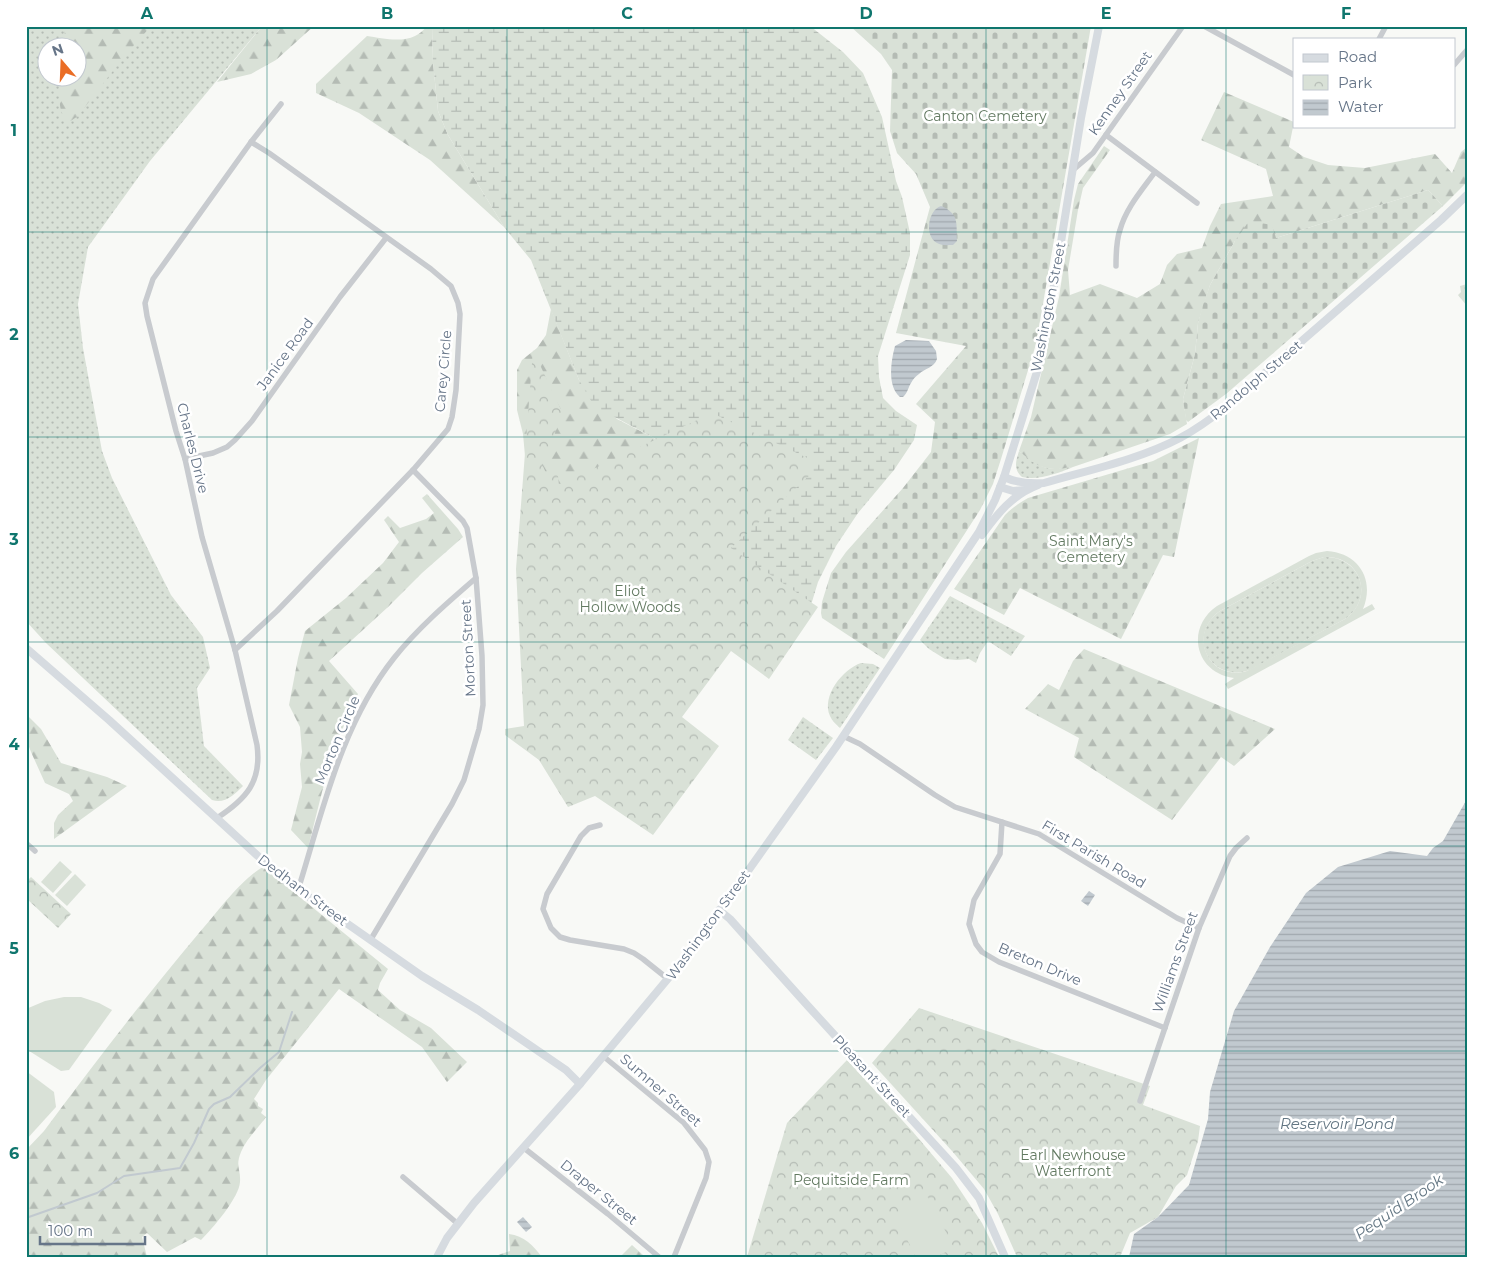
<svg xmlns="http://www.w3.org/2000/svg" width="1493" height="1283" font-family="Montserrat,sans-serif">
	<defs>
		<pattern id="grass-dots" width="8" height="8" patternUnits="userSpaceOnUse" patternTransform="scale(1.25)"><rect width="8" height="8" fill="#d9e1d7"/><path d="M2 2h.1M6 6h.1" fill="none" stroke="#b4bbb4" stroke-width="1.8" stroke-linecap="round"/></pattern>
		<pattern id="forest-firs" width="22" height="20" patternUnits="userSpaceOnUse" patternTransform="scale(1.25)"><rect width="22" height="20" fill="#d9e1d7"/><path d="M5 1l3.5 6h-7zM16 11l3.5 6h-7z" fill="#b4bbb4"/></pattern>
		<pattern id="wetland-marsh" width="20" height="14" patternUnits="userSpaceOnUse" patternTransform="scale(1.25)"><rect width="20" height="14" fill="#d9e1d7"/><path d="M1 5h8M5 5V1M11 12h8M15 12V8" fill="none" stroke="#b4bbb4"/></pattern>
		<pattern id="cemetery-stones" width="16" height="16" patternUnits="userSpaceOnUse" patternTransform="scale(1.25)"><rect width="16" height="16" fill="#d9e1d7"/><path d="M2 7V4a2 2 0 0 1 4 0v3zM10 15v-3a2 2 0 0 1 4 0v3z" fill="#b4bbb4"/></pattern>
		<pattern id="park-crowns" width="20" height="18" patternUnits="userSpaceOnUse" patternTransform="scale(1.25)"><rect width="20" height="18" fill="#d9e1d7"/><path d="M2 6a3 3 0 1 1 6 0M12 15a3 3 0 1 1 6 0" fill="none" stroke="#b4bbb4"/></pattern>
		<pattern id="water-rules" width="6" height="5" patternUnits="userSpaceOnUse" patternTransform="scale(1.25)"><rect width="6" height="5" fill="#c1c9cf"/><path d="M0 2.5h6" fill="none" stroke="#a1a8ae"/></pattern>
	</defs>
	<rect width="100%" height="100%" fill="#f8f9f6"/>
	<!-- grass -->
	<g fill="url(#grass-dots)" fill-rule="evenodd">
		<path d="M26 26H262L150 161 88 247 78 304 83 348 102 451 112 478 171 595 203 637 210 668 197 688 204 746 243 786C234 795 225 804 212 800L46 643 26 621ZM48 48H78V78H48Z"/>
		<path d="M1019 451C1030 460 1042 470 1058 469 1063 468 1067 467 1073 467 1059 473 1038 481 1022 477 1013 469 1016 461 1019 451Z"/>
		<path d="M1324 557C1361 556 1375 598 1345 619L1250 670C1210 684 1185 635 1220 611L1312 561Z"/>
		<polygon points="950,596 1025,636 1011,656 988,641 980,653 976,663 969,659 957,660 945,659 929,649 920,640"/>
		<path d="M861 663 873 664 880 668 840 728C836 724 832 721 830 716 821 696 843 669 861 663Z"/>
		<polygon points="803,717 833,738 816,760 788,740"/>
	</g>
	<!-- forest -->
	<g fill="url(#forest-firs)">
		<path d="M65 26H151L122 59 78 116 69 122C56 113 60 92 61 78H78V48L64 47Z"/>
		<polygon points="262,26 314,26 276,60 251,74 217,82"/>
		<path d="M428 26H432L433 63 438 111 448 135 504 227 430 160 359 113 316 93V84L367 36C381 38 401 43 415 36 420 34 424 29 428 26Z"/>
		<path d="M1224 92 1294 122 1289 147 1304 157 1328 165 1365 168 1435 154 1452 173 1461 152 1467 147V182L1443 206 1428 190 1276 238 1235 241 1210 285 1198 323 1195 354 1183 399 1187 424 1170 434 1073 467C1067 467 1063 469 1058 469 1040 470 1031 461 1019 451L1031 417 1059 297 1074 200 1078 184 1104 146 1110 150 1083 188 1078 210 1068 270 1070 295 1100 284 1137 298 1160 284 1167 265 1177 254 1202 248 1210 226 1221 204 1273 196 1266 169 1201 140Z"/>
		<polygon points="551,309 579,380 617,419 654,438 681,468 666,574 526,467 523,434 517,410 517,370 522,360 537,348 546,335"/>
		<polygon points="427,494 458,529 463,537 422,573 388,607 329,661 358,694 337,741 322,792 308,848 291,830 302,787 300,764 302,752 300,727 289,705 298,658 305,631 346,598 383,563 399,542 384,520 388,516 400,528 426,519 434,513 422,498"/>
		<polygon points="1084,649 1275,729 1234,766 1221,757 1172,820 1074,757 1079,738 1025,709 1048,684 1059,690 1073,661"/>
		<polygon points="26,714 41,729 61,763 107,777 127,786 54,839 54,823 58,815 73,801 69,794 45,783 31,752 26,739"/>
		<path d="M263 867 388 969 380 983 378 990 400 1010 431 1028 467 1062 447 1082 422 1047 339 989 266 1080 254 1099 258 1103V1106L263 1109 261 1113 266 1117C258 1128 246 1140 241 1152 235 1166 241 1170 240 1182 239 1198 212 1229 201 1240L195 1237 167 1252 147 1233 142 1237 147 1257H26V1150L44 1131C94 1064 145 997 199 933 217 913 240 880 263 867Z"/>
		<path d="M509 1234C524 1236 533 1245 542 1257H498V1255L510 1251Z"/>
		<polygon points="632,1245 643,1255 642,1257 620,1257"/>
	</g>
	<!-- wetland -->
	<path fill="url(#wetland-marsh)" d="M432 26H468C476 31 485 28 494 26H810L843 52 863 73 882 117 896 181 902 197 910 233V255L878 356 879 377 883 398 896 411 917 425 914 440 894 470 858 513 836 546 818 582 808 615 768 639 681 468 654 438 594 406 579 380 531 260 504 227 448 135 438 111 433 63Z"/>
	<!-- cemetery -->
	<g fill="url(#cemetery-stones)">
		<polygon points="850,26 1091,26 1036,344 1001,459 993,484 980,510 884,659 822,618 821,613 822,602 831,573 846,552 903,488 931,452 935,422 916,404 966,346 896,333 930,207 916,174 897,153 890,131 892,70 881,54"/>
		<polygon points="1428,190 1443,206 1226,394 1188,422 1186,420 1183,399 1195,354 1198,323 1202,308 1210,285 1235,241 1249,221 1272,225 1276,238"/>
		<path d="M1199 438 1174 557 1163 555 1121 639 1020 588 1004 615 954 589 1005 515C1012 508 1019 503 1028 498L1153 461Z"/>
	</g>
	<!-- park -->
	<g fill="url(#park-crowns)">
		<polygon points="1467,284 1467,306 1458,295 1461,292 1460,286"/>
		<polygon points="533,350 563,414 542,464 546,473 551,472 558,476 559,485 712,413 816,462 811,474 731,548 818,607 769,679 731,651 682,717 719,746 653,835 595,796 568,807 539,760 505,735 505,729 524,726 516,569"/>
		<polygon points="31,877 71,914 58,928 26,898 26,882"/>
		<polygon points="919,1008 1150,1086 1143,1105 1200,1126 1198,1141 1187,1175 1176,1186 1158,1217 1130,1233 1120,1257 1017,1257 998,1214 984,1189 952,1151 872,1063"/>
		<polygon points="847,1060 913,1132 952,1178 982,1223 999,1257 747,1257 787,1123"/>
	</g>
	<!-- pitch -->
	<g fill="#d9e1d7" fill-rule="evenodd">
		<path d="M1327 551C1359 553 1375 580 1363 609L1372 604 1375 609 1228 689 1225 684 1234 678C1195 673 1185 628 1217 606L1309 556 1316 553ZM1324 557C1361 555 1375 598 1345 619L1247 671C1208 682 1187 634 1220 611L1312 561Z"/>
		<polygon points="60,861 72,872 53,893 41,882"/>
		<polygon points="75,874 86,885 67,906 55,895"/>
		<polygon points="64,997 81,997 99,1003 112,1010 69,1070 61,1071 26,1049 26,1009 45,1001"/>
		<polygon points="26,1071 54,1092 56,1107 26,1140"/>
		<polygon points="928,1197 954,1248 936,1257 916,1257 894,1214"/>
	</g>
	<!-- water -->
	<g fill="url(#water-rules)">
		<path d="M941 206C960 214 956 224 957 241L953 245C948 245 942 246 937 243 924 236 928 210 941 206Z"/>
		<path d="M906 340 929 341 936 351 937 359C934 368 925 368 919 374 916 376 913 379 911 383 908 388 908 392 903 397H900C887 386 891 361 895 346Z"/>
		<polygon points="1467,799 1467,1257 1129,1257 1134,1234 1158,1217 1189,1185 1208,1119 1210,1092 1234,1011 1270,947 1306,893 1338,867 1390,851 1427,856 1433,848 1443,841"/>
		<polygon points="1089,891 1095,895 1088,906 1081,901"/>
		<polygon points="523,1217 532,1227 526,1232 517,1222"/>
	</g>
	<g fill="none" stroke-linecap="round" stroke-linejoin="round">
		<!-- stream -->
		<polyline stroke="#c1c9cf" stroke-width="2" points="26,1218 97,1193 124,1176 180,1168 194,1143 209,1109 214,1104 230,1097 260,1068 279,1052 292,1012"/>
		<!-- street -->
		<g stroke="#c8cbcf" stroke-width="5.5">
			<polyline points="1204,26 1294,75"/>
			<polyline points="1379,39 1386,26"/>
			<polyline points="1454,65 1467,50"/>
			<polyline points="1106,135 1197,203"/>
			<polyline points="1073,170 1093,153 1183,26"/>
			<path d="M1116 266C1116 254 1116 241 1120 230 1126 208 1142 190 1155 172"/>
			<polyline points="185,459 213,453 227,447 235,440 252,421 340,297 386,238"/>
			<polyline points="235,650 277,611 413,470 448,429 452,417 456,390 460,314 458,303 451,286 431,269 269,153 251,142"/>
			<polyline points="843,736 860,744 935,795 955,807 1039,834 1177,918 1199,928"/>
			<path d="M217 818C246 799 262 782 257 745L235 650 202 537 185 459 176 431 147 316 145 303 153 279 251 142 281 104"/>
			<polyline points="1002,822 1000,854 974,900 969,924 976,944 982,952 999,962 1165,1028"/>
			<polyline points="600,825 589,828 581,836 547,894 543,909 551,928 560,937 570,940 624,949 634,953 643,959 668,979"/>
			<polyline points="26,843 35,851"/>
			<path d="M298 890C323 810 341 725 394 658 418 628 447 603 476 578"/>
			<polyline points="371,939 452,804 464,780 479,729 483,705 482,656 476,578 467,528 463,521 413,470"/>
			<polyline points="603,1056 684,1123 705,1150 709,1162 706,1178 674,1257"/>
			<polyline points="1140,1101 1199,928 1230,856 1236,848 1247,838"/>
			<polyline points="524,1148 608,1214 659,1257"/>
			<polyline points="403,1177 458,1224"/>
		</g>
		<!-- secondary -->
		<g stroke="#d6dbe0" stroke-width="8">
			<path d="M1004 477C1017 483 1029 484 1044 483 1089 470 1138 460 1180 438 1197 429 1212 418 1227 406L1441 220 1467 195"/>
			<polyline points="1000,487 1013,491 1025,490"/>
			<path d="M982 535C998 513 1012 495 1038 485"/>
			<polyline points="26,648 109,720 282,878 422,976 478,1010 566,1070 580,1084"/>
			<polyline points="719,910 730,919 808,1006 956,1168 979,1198 1005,1257"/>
			<polyline points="437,1257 447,1238 474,1203 580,1084 691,951 836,747 979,532 995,500 1004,477 1041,359 1050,310 1081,118 1099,26"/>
		</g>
	</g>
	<!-- grid -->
	<path fill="none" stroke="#0f766e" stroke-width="1" stroke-opacity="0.55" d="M267 26V1257M507 26V1257M746 26V1257M986 26V1257M1226 26V1257M26 232H1467M26 437H1467M26 642H1467M26 846H1467M26 1051H1467"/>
	<g text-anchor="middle" stroke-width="5" stroke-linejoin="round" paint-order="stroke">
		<!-- street labels -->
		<g font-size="14" fill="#667588" stroke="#fff">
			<text transform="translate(1120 93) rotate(-55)" y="5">Kenney Street</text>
			<text transform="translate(1048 307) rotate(-79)" y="5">Washington Street</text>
			<text transform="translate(285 354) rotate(-54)" y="5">Janice Road</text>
			<text transform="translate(443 371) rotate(-85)" y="5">Carey Circle</text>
			<text transform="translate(1256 380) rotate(-40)" y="5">Randolph Street</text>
			<text transform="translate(193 448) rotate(76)" y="5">Charles Drive</text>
			<text transform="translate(468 648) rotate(-93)" y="5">Morton Street</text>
			<text transform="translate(337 740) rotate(-67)" y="5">Morton Circle</text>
			<text transform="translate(1094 854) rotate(31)" y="5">First Parish Road</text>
			<text transform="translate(303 890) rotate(37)" y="5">Dedham Street</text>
			<text transform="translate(708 925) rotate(-54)" y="5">Washington Street</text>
			<text transform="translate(1175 962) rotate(-70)" y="5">Williams Street</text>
			<text transform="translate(1040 964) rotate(23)" y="5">Breton Drive</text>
			<text transform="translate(872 1076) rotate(47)" y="5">Pleasant Street</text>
			<text transform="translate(661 1090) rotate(41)" y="5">Sumner Street</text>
			<text transform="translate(599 1192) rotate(39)" y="5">Draper Street</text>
		</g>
		<!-- park labels -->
		<g font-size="14" fill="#637a62" stroke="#fff">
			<text x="985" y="121">Canton Cemetery</text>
			<text x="1091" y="546">Saint Mary's<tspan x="1091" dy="16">Cemetery</tspan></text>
			<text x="630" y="596">Eliot<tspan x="630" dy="16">Hollow Woods</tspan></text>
			<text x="1073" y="1160">Earl Newhouse<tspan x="1073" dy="16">Waterfront</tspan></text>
			<text x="851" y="1185">Pequitside Farm</text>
		</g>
		<!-- water labels -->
		<g font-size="15" font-style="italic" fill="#637683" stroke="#fff">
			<text x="1337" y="1129">Reservoir Pond</text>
			<text transform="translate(1399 1207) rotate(-34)" y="5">Pequid Brook</text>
		</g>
	</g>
	<!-- border -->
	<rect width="1493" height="1283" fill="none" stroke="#ffffff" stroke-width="55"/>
	<!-- legend -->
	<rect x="1293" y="38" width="162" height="90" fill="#ffffff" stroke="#c2c8cf"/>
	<rect x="1303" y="54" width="25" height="8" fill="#d6dbe0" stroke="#c2c8cf"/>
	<text x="1338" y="62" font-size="15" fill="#667588">Road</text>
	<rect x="1303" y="75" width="25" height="15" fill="url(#park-crowns)" stroke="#c2c8cf"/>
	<text x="1338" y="88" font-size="15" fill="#667588">Park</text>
	<rect x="1303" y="100" width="25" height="15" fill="url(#water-rules)" stroke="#c2c8cf"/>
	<text x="1338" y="112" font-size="15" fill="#667588">Water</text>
	<!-- north arrow -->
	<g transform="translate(62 62) rotate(341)"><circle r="24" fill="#ffffff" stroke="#c2c8cf"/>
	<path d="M0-4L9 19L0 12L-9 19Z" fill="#ea6d25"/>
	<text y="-8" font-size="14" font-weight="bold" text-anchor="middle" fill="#667588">N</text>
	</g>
	<!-- scale -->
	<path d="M40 1236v8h105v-8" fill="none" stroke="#667588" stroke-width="2.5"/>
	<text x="48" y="1236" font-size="15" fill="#667588" stroke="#ffffff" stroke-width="4" paint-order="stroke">100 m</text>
	<rect x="28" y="28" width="1438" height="1228" fill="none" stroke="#0f766e" stroke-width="2"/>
	<g font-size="16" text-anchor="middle" font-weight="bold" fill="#0f766e">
		<text x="147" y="19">A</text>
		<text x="387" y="19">B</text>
		<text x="627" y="19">C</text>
		<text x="866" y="19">D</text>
		<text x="1106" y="19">E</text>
		<text x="1346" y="19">F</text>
		<text x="14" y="136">1</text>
		<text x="14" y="340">2</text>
		<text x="14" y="545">3</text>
		<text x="14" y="750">4</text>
		<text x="14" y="954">5</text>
		<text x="14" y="1159">6</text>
	</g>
</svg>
